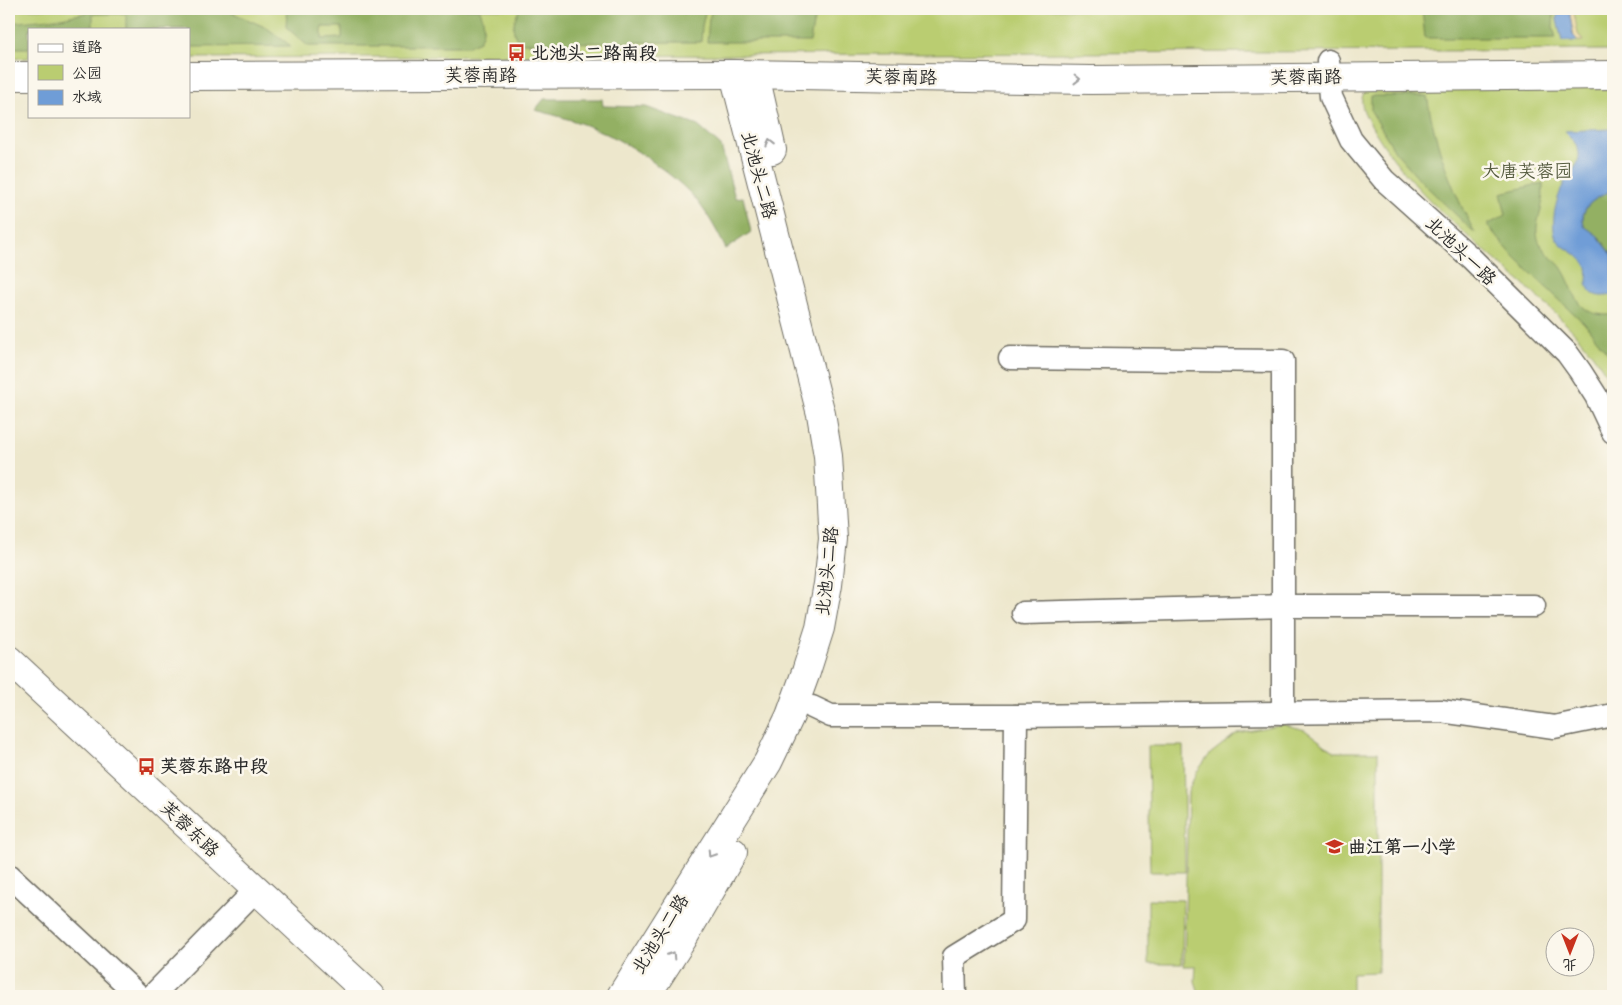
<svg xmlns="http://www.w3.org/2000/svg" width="1622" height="1005" font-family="Mali,'LXGW WenKai TC',sans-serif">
	<rect width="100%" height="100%" fill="#fbf7ec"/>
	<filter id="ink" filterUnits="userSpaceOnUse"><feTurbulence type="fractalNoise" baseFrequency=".02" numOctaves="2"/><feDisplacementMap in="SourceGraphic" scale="10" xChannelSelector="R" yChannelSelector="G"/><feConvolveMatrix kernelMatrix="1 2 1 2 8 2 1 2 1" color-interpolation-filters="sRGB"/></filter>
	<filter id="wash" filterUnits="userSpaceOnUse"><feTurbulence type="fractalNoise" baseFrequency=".0096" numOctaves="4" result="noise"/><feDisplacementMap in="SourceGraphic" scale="20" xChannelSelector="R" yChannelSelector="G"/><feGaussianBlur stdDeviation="1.12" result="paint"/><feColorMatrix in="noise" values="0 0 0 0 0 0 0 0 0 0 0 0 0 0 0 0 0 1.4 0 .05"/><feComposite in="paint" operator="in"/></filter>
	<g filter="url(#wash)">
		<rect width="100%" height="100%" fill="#ede7cc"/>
		<!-- green -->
		<g fill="#bacd71" stroke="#727c4e">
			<polygon points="9,9 1613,9 1613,50 189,58 189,29 29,29 29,58 9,59"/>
			<path d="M1613 84V385C1600 363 1585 343 1567 325 1503 260 1421 209 1374 130 1370 122 1362 112 1362 103 1361 97 1364 93 1367 89Z"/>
			<polygon points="1283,724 1305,730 1334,752 1378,752 1378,972 1352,973 1352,996 1200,996 1195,981 1196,966 1184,966 1188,792 1196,773 1210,754 1237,733"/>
			<polygon points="1148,746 1183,746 1185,872 1150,872"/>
			<polygon points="1148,899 1183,900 1182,964 1148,964"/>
		</g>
		<!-- forest -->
		<g fill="#93b063" stroke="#5f6e47" fill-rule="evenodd">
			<polygon points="105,9 224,9 267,28 291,46 189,47 189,29 126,29 126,14 93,14 93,29 29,29 29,48 9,48 9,23 61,18"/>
			<path d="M287 9H479C485 19 485 31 479 41L469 46H308L286 27ZM322 27H342V38L322 39Z"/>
			<path d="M520 9H706L702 26 701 42 520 43C510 33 513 20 520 9Z"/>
			<polygon points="712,9 821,9 813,24 810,42 707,42 709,19"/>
			<polygon points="1422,9 1554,9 1553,27 1556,38 1425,38"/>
			<path d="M1371 96H1427C1435 145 1452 190 1475 233L1424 184 1395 151 1371 111Z"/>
			<path d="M544 99H602L603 106 646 107 698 126 721 146 735 198 743 197 751 232 726 249C716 229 706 210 691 194 680 182 666 172 653 162 613 133 583 122 535 110Z"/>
			<path d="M1543 183C1543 192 1543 201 1541 210 1539 218 1536 225 1537 233 1538 249 1552 256 1561 267 1577 291 1573 317 1613 315V360L1584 323 1515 258 1487 225 1506 215 1501 193Z"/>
			<path d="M1613 189V256L1601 239 1584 226C1578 204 1599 198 1613 189Z"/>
		</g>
		<!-- sand -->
		<polygon fill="#eeda9e" stroke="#8c8264" points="1569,9 1573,9 1578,34 1583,41 1578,41 1574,37"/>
		<!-- water -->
		<g fill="#6f9dd7" stroke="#4d6481">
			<polygon points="1558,9 1569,9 1573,35 1578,41 1562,41 1557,20"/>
			<path d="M1613 129V189C1599 198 1578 204 1584 226L1598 236 1613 256V295C1601 297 1589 298 1587 282 1587 277 1588 272 1587 267 1580 251 1557 250 1554 231 1552 215 1557 198 1564 183 1570 172 1583 163 1578 149 1576 142 1569 137 1565 131Z"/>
		</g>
	</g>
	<g filter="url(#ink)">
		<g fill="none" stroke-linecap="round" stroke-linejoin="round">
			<defs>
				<g id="minor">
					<polyline points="1328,61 1331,97 1351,140 1384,180 1471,258 1567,353 1580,371 1596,396 1613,432"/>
					<polyline points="1010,358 1283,361 1283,713"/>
					<polyline points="1023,613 1283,606 1534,606"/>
					<polyline points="812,707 831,716 1016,716 1441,711 1554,727 1613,715"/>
					<polyline points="9,875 139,996"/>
					<polyline points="152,996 246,900"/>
					<polyline points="955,996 954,957 1014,920 1016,716"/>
				</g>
				<g id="major">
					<polyline points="755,75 772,150"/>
					<polyline points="9,76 29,76"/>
					<polyline points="189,76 734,74 1091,80 1613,75"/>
					<polyline points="9,660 371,996"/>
					<polyline points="621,996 768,762 790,716 806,672 820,628 828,584 833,539 828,456 821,414 734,74"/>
					<polyline points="646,996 682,940 733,852"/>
				</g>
			</defs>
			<!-- minor casing -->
			<use href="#minor" stroke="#6f6d63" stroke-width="25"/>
			<!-- major casing -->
			<use href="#major" stroke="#6f6d63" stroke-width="30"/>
			<!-- minor -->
			<use href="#minor" stroke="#fff" stroke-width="22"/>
			<!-- major -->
			<use href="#major" stroke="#fff" stroke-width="28"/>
		</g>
		<!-- one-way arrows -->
		<defs><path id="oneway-chevron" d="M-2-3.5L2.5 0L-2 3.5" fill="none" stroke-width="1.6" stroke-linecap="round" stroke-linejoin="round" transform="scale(1.25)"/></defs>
		<g stroke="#a0a0a0">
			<use href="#oneway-chevron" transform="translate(1077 79) rotate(1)"/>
			<use href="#oneway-chevron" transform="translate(770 143) rotate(-104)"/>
			<use href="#oneway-chevron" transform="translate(711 854) rotate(123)"/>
			<use href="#oneway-chevron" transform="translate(672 955) rotate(-57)"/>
		</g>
	</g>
	<!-- icons -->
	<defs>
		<symbol id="bus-bare" viewBox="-9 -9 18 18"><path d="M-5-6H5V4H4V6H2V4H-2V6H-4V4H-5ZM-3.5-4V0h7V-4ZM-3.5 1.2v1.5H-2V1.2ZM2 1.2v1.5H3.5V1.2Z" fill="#c8321e" stroke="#fbf7ec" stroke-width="2.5" paint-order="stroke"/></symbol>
		<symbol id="school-bare" viewBox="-9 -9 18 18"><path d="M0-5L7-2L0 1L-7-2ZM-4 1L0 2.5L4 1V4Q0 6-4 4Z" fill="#c8321e" stroke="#fbf7ec" stroke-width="2.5" paint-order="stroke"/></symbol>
	</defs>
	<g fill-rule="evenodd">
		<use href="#bus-bare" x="504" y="40" width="25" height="25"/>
		<use href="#bus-bare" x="134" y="754" width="25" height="25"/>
		<use href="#school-bare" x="1322" y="834" width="25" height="25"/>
	</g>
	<g text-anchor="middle" stroke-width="5" stroke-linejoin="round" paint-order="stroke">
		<!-- poi labels -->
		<g font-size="18" font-weight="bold" fill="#2b2b2b" stroke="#fbf7ec" text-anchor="start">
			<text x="531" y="59">北池头二路南段</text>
			<text x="160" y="772">芙蓉东路中段</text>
			<text x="1348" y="853">曲江第一小学</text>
		</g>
		<!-- street labels -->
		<g font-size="18" fill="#2b2b2b" stroke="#fbf7ec">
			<text x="481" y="81">芙蓉南路</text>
			<text transform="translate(901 77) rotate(1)" y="6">芙蓉南路</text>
			<text transform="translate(1306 77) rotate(-1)" y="6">芙蓉南路</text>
			<text transform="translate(759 175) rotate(75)" y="6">北池头二路</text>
			<text transform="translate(1461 251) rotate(44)" y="6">北池头一路</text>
			<text transform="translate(827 571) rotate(-84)" y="6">北池头二路</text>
			<text transform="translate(190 829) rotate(43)" y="6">芙蓉东路</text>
			<text transform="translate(660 934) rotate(-58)" y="6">北池头二路</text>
		</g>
		<!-- park labels -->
		<g font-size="18" fill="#565c40" stroke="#fbf7ec">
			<text x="1527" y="177">大唐芙蓉园</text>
		</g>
	</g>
	<!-- margin -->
	<rect width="1622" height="1005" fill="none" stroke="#fbf7ec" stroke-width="30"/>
	<!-- legend -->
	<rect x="28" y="28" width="162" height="90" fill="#fbf7ec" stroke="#a8a59f"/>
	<rect x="38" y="44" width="25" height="8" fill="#ffffff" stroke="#a8a59f"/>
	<text x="72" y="52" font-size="15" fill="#2b2b2b">道路</text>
	<rect x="38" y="65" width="25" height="15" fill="#bacd71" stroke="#a8a59f"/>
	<text x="72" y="78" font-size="15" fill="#2b2b2b">公园</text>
	<rect x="38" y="90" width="25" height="15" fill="#6f9dd7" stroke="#a8a59f"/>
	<text x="72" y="102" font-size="15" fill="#2b2b2b">水域</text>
	<!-- north arrow -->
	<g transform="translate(1570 952) rotate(180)"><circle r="24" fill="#fbf7ec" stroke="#a8a59f"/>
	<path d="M0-4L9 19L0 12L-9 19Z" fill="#c8321e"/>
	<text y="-8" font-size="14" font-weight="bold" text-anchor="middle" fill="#2b2b2b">北</text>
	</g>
</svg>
